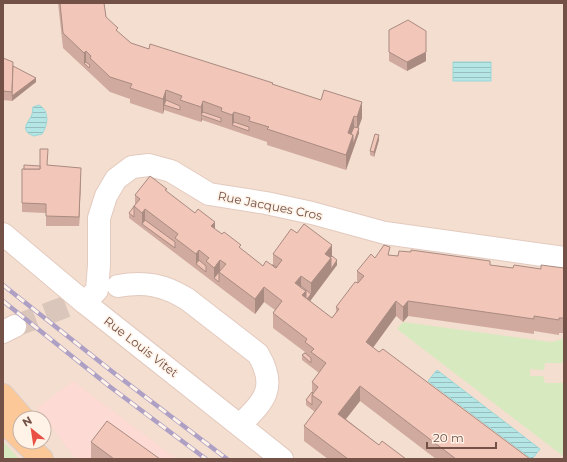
<svg xmlns="http://www.w3.org/2000/svg" width="567" height="462" font-family="Montserrat,sans-serif">
	<defs>
		<pattern id="water-rules" width="6" height="5" patternUnits="userSpaceOnUse"><rect width="6" height="5" fill="#b5e6e6"/><path d="M0 2.5h6" fill="none" stroke="#98bdbc"/></pattern>
	</defs>
	<rect width="100%" height="100%" fill="#fcede0"/>
	<!-- residential -->
	<path fill="#f4decf" fill-rule="evenodd" d="M3 3H564V459H3ZM20 418H44V442H20Z"/>
	<!-- commercial -->
	<polygon fill="#fddad4" points="73,381 177,459 76,459 37,408"/>
	<!-- green -->
	<g fill="#d7eabf">
		<polygon points="403,322 551,342 564,339 564,363 545,363 544,370 530,369 530,376 543,376 545,383 564,383 564,454 563,456 397,329"/>
		<polygon points="3,441 19,459 3,459"/>
	</g>
	<!-- water -->
	<g fill="url(#water-rules)" stroke="#9bd7d8">
		<rect x="453" y="62" width="38" height="19"/>
		<path d="M39 105C50 111 48 125 42 134L34 136C17 130 31 120 32 114 33 112 32 110 33 107Z"/>
		<polygon points="437,370 540,449 532,459 428,381"/>
	</g>
	<g fill="none" stroke-linecap="round" stroke-linejoin="round">
		<!-- minor-tunnel -->
		<polyline stroke="#dac6ba" stroke-width="22" stroke-dasharray="22 11" stroke-linecap="butt" points="15,326 99,294"/>
		<defs>
			<g id="minor">
				<polyline points="3,234 85,303 282,459"/>
				<path d="M118 286C145 281 164 285 187 299L258 354C278 388 264 401 240 425"/>
				<polyline points="85,303 97,290 99,265 99,218 106,196 116,179 132,167 149,165 171,171 209,194 266,203 312,213 385,233 564,258"/>
				<polyline points="3,332 15,326"/>
			</g>
			<g id="major">
				<polyline points="3,395 23,418"/>
				<polyline points="3,421 20,438"/>
				<polyline points="24,442 42,459"/>
			</g>
		</defs>
		<!-- minor casing -->
		<use href="#minor" stroke="#e3cabf" stroke-width="24"/>
		<!-- major casing -->
		<use href="#major" stroke="#d8cecb" stroke-width="24"/>
		<!-- minor -->
		<use href="#minor" stroke="#fff" stroke-width="22"/>
		<!-- major -->
		<use href="#major" stroke="#fdc897" stroke-width="22"/>
		<defs>
			<g id="rail">
				<polyline points="3,285 114,373 227,459"/>
				<polyline points="3,301 109,386 206,459"/>
			</g>
		</defs>
		<!-- rail casing -->
		<use href="#rail" stroke="#aea0c5" stroke-width="4.5"/>
		<!-- rail -->
		<use href="#rail" stroke="#fff2e7" stroke-width="3" stroke-dasharray="9" stroke-linecap="butt"/>
	</g>
	<!-- wall -->
	<g fill="#d0aa9e">
		<polygon points="58,3 104,3 106,17 118,32 131,43 149,49 273,85 362,118 358,128 359,133 346,170 267,145 267,142 202,120 201,122 164,110 163,114 130,103 130,99 110,92 63,48"/>
		<polygon points="389,30 426,61 407,71 389,61"/>
		<polygon points="3,58 13,66 36,82 12,101 3,100"/>
		<polygon points="379,140 374,157 370,155 370,151"/>
		<polygon points="47,165 81,177 79,226 46,226 46,213 22,212 22,169 40,166"/>
		<polygon points="167,192 263,266 272,265 273,265 273,254 297,233 332,256 337,265 310,301 332,318 336,312 336,307 357,283 357,271 375,258 390,255 490,265 513,268 541,269 564,268 564,333 559,333 559,335 534,331 534,334 408,316 403,322 396,316 373,348 530,459 436,459 360,401 346,419 379,445 406,459 328,459 304,441 304,426 315,412 306,405 306,400 312,392 312,382 319,373 302,360 302,355 305,352 273,328 273,313 275,310 264,302 255,314 129,218 129,213 135,205 135,195"/>
		<polygon points="91,442 160,459 91,459"/>
	</g>
	<!-- shaded-wall -->
	<g fill="#a98b81">
		<polygon points="86,51 86,65 84,63 84,68 84,53"/>
		<polygon points="426,52 426,61 407,71 407,62"/>
		<polygon points="13,71 36,78 36,82 12,101"/>
		<polygon points="166,90 166,105 164,105 164,110 163,114 163,99"/>
		<polygon points="203,101 203,116 201,115 202,120 201,122 201,107"/>
		<polygon points="362,102 362,118 357,132 357,117"/>
		<polygon points="234,112 234,126 232,125 232,130 232,115"/>
		<polygon points="354,116 354,131 350,144 348,133"/>
		<polygon points="359,128 359,133 346,170 346,155 353,135"/>
		<polygon points="379,135 379,140 374,157 374,152"/>
		<polygon points="81,168 81,177 79,226 79,217"/>
		<polygon points="145,209 145,224 142,224 142,213"/>
		<polygon points="215,222 215,237 211,226"/>
		<polygon points="332,245 332,260 331,262 331,273 305,308 302,295 306,291 311,294 311,283 325,254"/>
		<polygon points="199,250 199,265 196,264 196,254"/>
		<polygon points="220,260 220,272 219,272 214,278 214,268"/>
		<polygon points="337,260 337,265 331,273 331,269"/>
		<polygon points="301,276 301,291 295,283"/>
		<polygon points="264,287 264,302 255,314 255,299"/>
		<polygon points="396,301 396,316 366,357 366,342"/>
		<polygon points="408,301 408,316 403,322 403,307"/>
		<polygon points="360,386 360,401 338,429 338,414"/>
	</g>
	<!-- building -->
	<g fill="#f2c6b8" stroke="#a98b81">
		<polygon points="60,3 104,3 106,17 118,28 116,30 131,43 149,49 150,44 273,83 272,84 321,100 324,90 362,102 357,117 354,116 348,133 353,135 346,155 267,129 269,127 249,121 250,117 234,112 232,115 221,111 222,108 203,101 201,107 180,100 182,96 166,90 163,99 130,88 132,84 110,77 90,58 91,56 86,51 84,53 63,33"/>
		<polygon points="408,20 426,31 426,52 407,62 389,52 389,30"/>
		<polygon points="3,58 13,62 12,92 3,91"/>
		<polygon points="86,62 90,65 89,68 84,63"/>
		<polygon points="13,66 36,78 12,96"/>
		<polygon points="166,100 180,106 180,110 164,105"/>
		<polygon points="203,112 221,118 221,122 201,115"/>
		<polygon points="234,122 249,127 249,131 232,125"/>
		<polygon points="354,127 359,128 353,145 353,135 351,134"/>
		<polygon points="375,134 379,135 374,152 370,151"/>
		<polygon points="40,149 48,149 47,165 81,168 79,217 46,216 46,204 22,203 22,169 40,169"/>
		<polygon points="24,165 40,166 40,169 24,169"/>
		<polygon points="150,176 167,189 165,190 195,213 198,209 215,222 211,226 222,234 224,232 241,245 239,247 263,266 266,261 276,268 282,260 273,254 291,229 297,233 304,224 332,245 325,254 331,258 311,283 301,276 295,283 306,291 302,295 332,318 339,309 336,307 355,282 358,283 364,276 357,271 371,254 375,258 384,245 390,247 388,255 398,256 399,251 411,252 411,250 490,261 490,265 513,268 514,265 541,269 541,265 564,268 564,318 559,318 559,320 534,316 534,319 408,301 403,307 396,301 366,342 379,352 383,349 530,459 456,459 360,386 338,414 379,445 382,441 406,459 348,459 304,426 322,402 312,395 318,387 312,382 326,363 311,352 314,349 305,342 307,339 273,313 282,301 264,287 255,299 219,272 226,264 220,260 214,268 206,261 209,258 199,250 196,254 175,238 178,234 145,209 142,213 134,206 140,199 135,195"/>
		<polygon points="135,205 134,206 134,217 129,213"/>
		<polygon points="145,220 175,242 175,248 142,224"/>
		<polygon points="332,256 337,260 331,269 331,258 330,258"/>
		<polygon points="199,260 206,266 206,272 196,264"/>
		<polygon points="272,265 273,265 277,267 276,268"/>
		<polygon points="219,272 219,282 214,278"/>
		<polygon points="301,286 311,294 307,299 306,298 306,291 300,287"/>
		<polygon points="305,353 311,358 311,363 302,355"/>
		<polygon points="312,392 313,393 312,395 312,405 306,400"/>
		<polygon points="107,421 160,459 114,459 91,442"/>
	</g>
	<g text-anchor="middle" stroke-width="3" stroke-linejoin="round" paint-order="stroke">
		<!-- street labels -->
		<g font-size="12" fill="#745147" stroke="#fff2e7">
			<text transform="translate(270 206) rotate(11)" y="4">Rue Jacques Cros</text>
			<text transform="translate(141 347) rotate(38)" y="4">Rue Louis Vitet</text>
		</g>
	</g>
	<!-- border -->
	<rect width="567" height="462" fill="none" stroke="#745147" stroke-width="8"/>
	<!-- north arrow -->
	<g transform="translate(32 430) rotate(330)"><circle r="19" fill="#fff2e7" stroke="#c7b2a7"/>
	<path d="M0-3L7 15L0 10L-7 15Z" fill="#e95043"/>
	<text y="-6" font-size="11" font-weight="bold" text-anchor="middle" fill="#745147">N</text>
	</g>
	<!-- scale -->
	<path d="M427 442v6h69v-6" fill="none" stroke="#745147" stroke-width="2"/>
	<text x="433" y="442" font-size="12" fill="#745147" stroke="#fff2e7" stroke-width="3" paint-order="stroke">20 m</text>
</svg>
